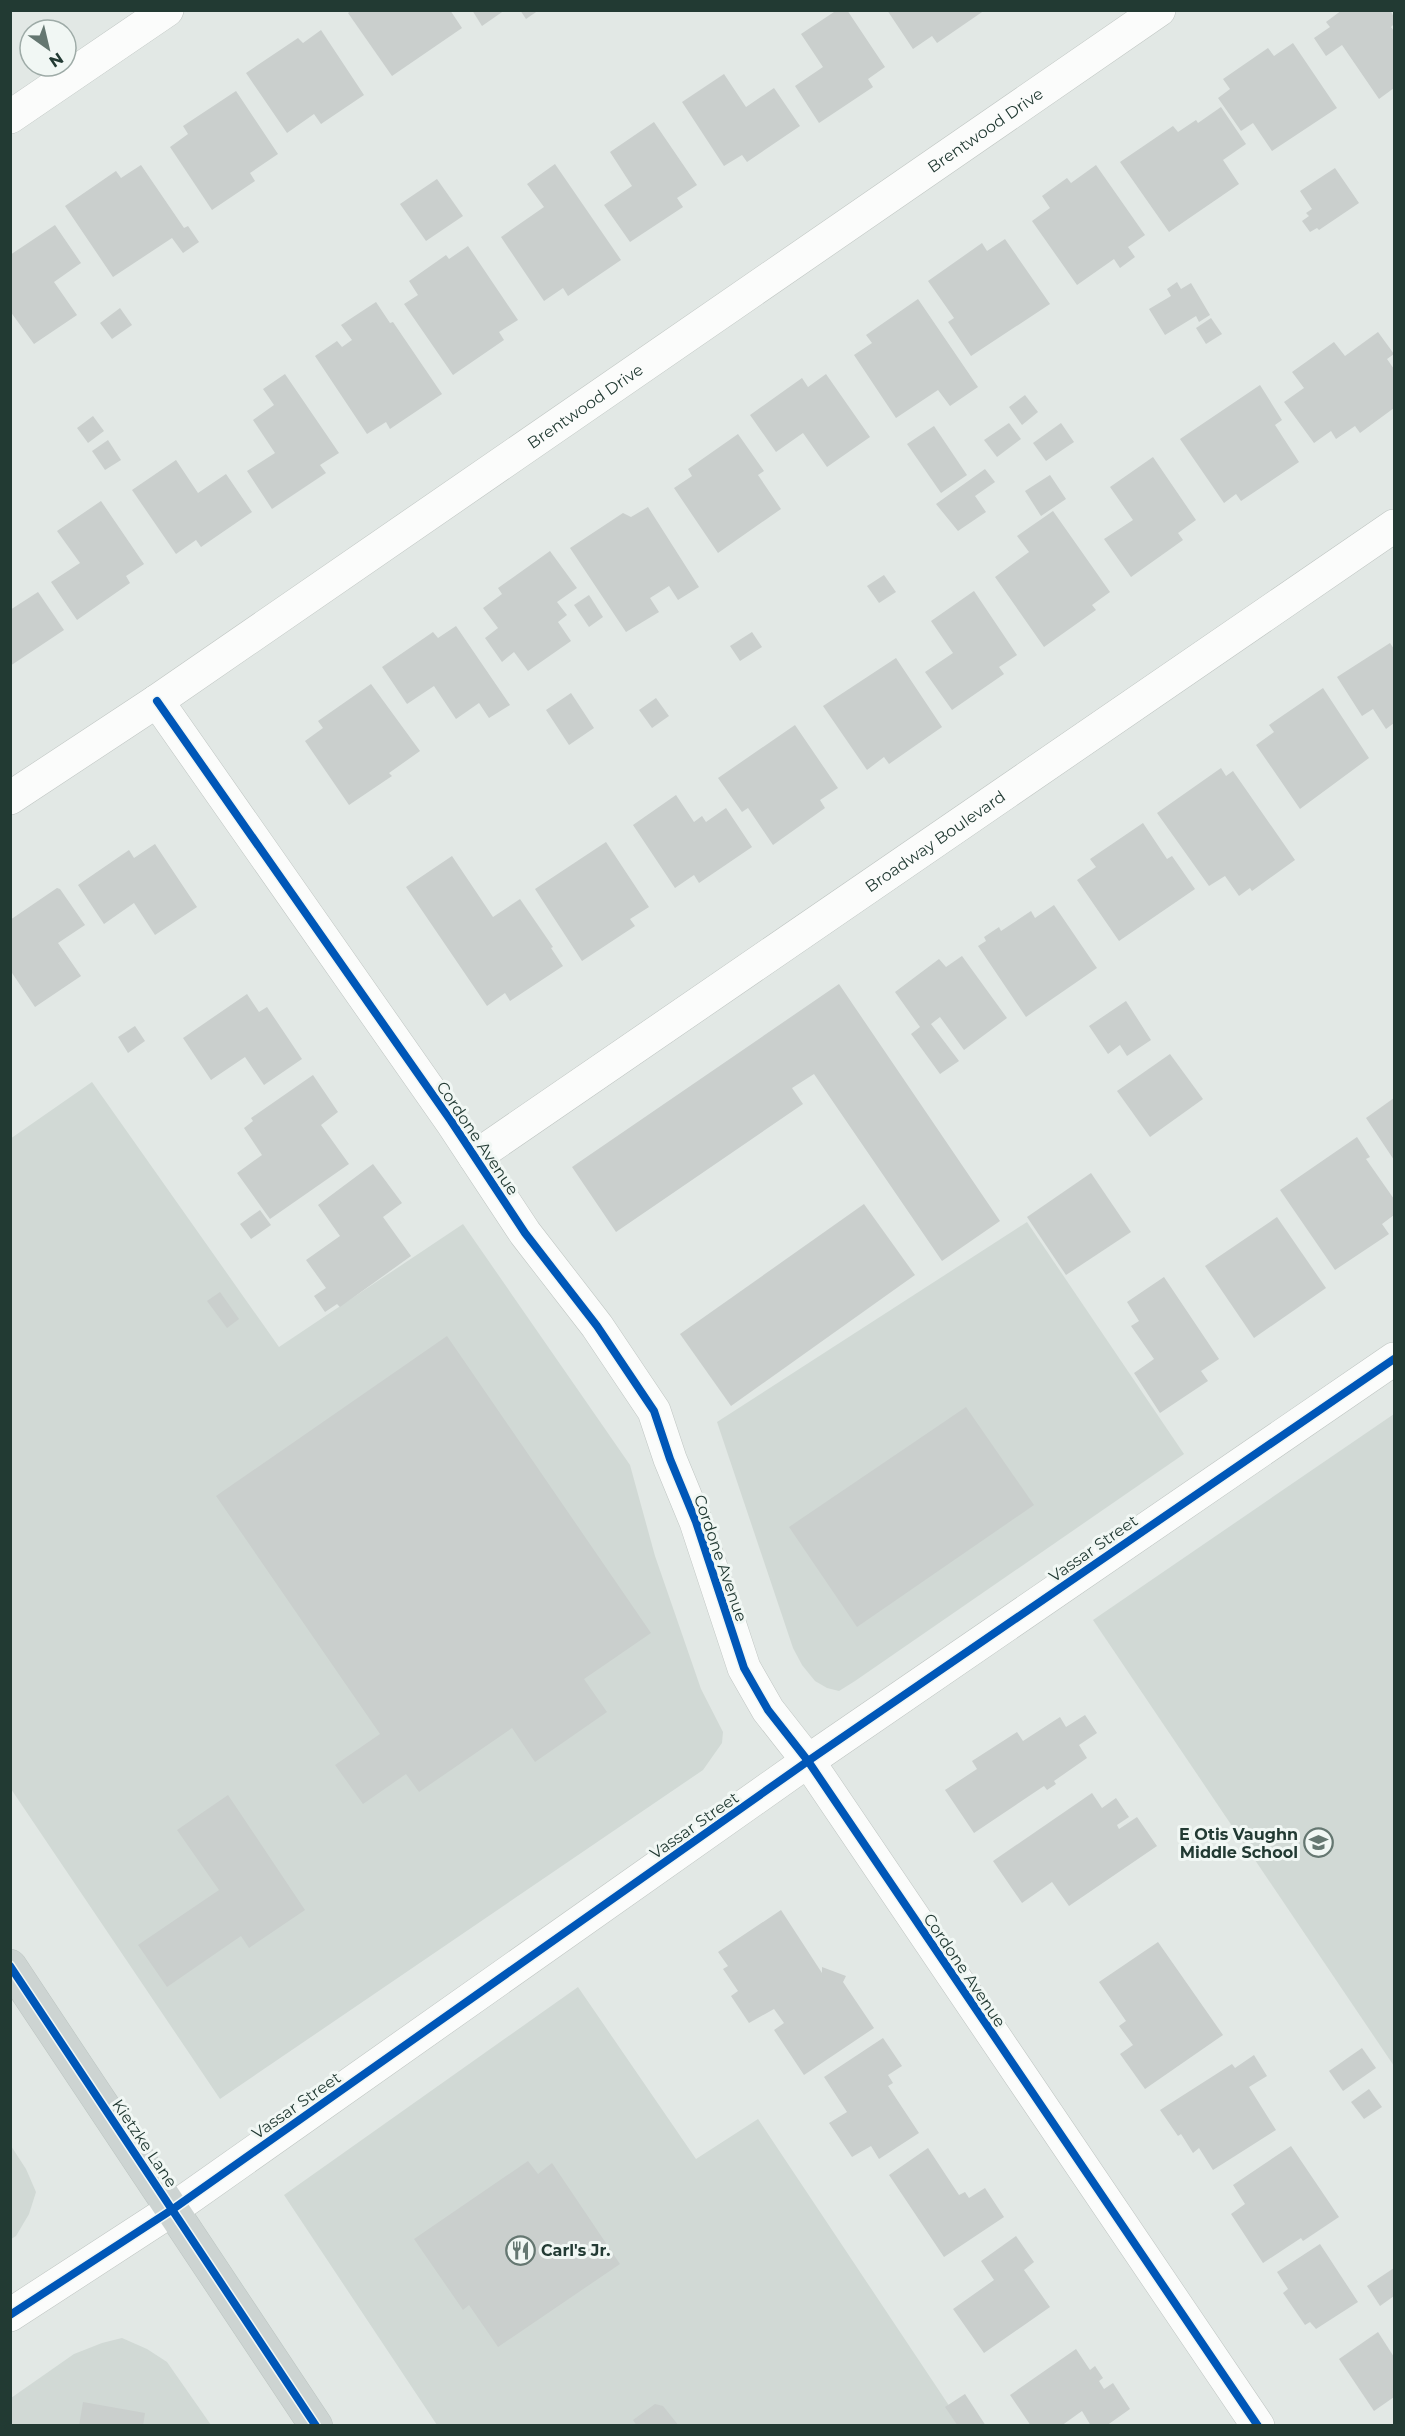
<svg xmlns="http://www.w3.org/2000/svg" width="1405" height="2436" font-family="Montserrat,sans-serif">
	<rect width="100%" height="100%" fill="#e2e8e5"/>
	<!-- built -->
	<g fill="#d1d9d5">
		<polygon points="92,1082 279,1347 463,1224 630,1465 655,1556 701,1689 723,1732 722,1743 703,1770 220,2099 11,1789 10,1139"/>
		<polygon points="1027,1222 1184,1454 855,1681 839,1691 827,1688 815,1681 802,1665 793,1648 717,1422"/>
		<polygon points="1394,1414 1394,2066 1093,1620"/>
		<polygon points="578,1987 696,2159 758,2119 962,2425 437,2425 284,2195"/>
		<polygon points="11,2146 26,2169 36,2192 29,2214 16,2236 11,2239"/>
		<polygon points="122,2338 147,2349 167,2362 211,2425 11,2426 11,2398 74,2354 102,2343"/>
	</g>
	<!-- building -->
	<g fill="#cacfcd">
		<polygon points="352,10 450,10 462,28 392,76 348,13"/>
		<polygon points="472,10 505,10 482,26"/>
		<polygon points="520,10 539,10 526,19"/>
		<polygon points="837,10 847,10 885,67 868,79 873,87 819,123 795,86 823,67 801,34"/>
		<polygon points="887,10 985,10 937,43 932,36 913,49"/>
		<polygon points="1342,10 1390,10 1394,17 1394,24 1391,27 1394,31 1394,88 1379,99 1342,45 1326,56 1314,38 1330,27 1326,22"/>
		<polygon points="321,30 364,95 321,124 314,114 287,133 246,73 298,38 303,43"/>
		<polygon points="1293,43 1337,108 1272,151 1253,123 1241,131 1218,98 1230,89 1223,79 1268,48 1274,56"/>
		<polygon points="724,74 746,107 774,88 800,126 747,162 742,155 724,166 682,102"/>
		<polygon points="236,91 278,154 250,173 255,181 212,210 170,147 188,134 183,126"/>
		<polygon points="1221,107 1246,144 1223,160 1239,184 1169,232 1120,162 1173,126 1178,132 1196,120 1198,123"/>
		<polygon points="654,122 697,185 677,198 683,207 630,242 604,205 632,186 610,152"/>
		<polygon points="555,164 621,260 568,296 563,288 544,301 501,237 544,207 527,184"/>
		<polygon points="141,165 184,228 188,226 199,242 183,253 172,238 113,277 65,206 116,171 121,178"/>
		<polygon points="1096,165 1145,235 1128,247 1135,257 1120,268 1114,259 1077,285 1032,221 1050,208 1042,196 1067,178 1071,183"/>
		<polygon points="1335,168 1359,203 1319,230 1317,228 1310,232 1302,221 1309,216 1306,213 1312,209 1300,191"/>
		<polygon points="437,179 463,216 426,241 400,204"/>
		<polygon points="55,225 81,263 54,282 77,315 34,344 10,311 10,255"/>
		<polygon points="1005,239 1050,304 971,356 948,322 954,318 928,281 982,243 987,251"/>
		<polygon points="468,246 518,320 499,332 504,340 453,375 404,304 418,295 409,281 446,255 449,259"/>
		<polygon points="1177,282 1181,289 1191,283 1210,315 1199,322 1196,316 1165,335 1149,309 1171,296 1167,289"/>
		<polygon points="918,299 978,387 950,406 938,390 896,418 854,355 872,343 866,335"/>
		<polygon points="376,302 390,323 393,322 442,394 390,429 386,422 367,434 315,356 337,341 342,347 352,340 341,325"/>
		<polygon points="120,308 132,325 112,339 100,323"/>
		<polygon points="1211,318 1222,334 1206,344 1196,328"/>
		<polygon points="1378,332 1394,354 1387,359 1394,369 1394,408 1360,433 1355,426 1336,439 1331,431 1314,443 1284,402 1304,388 1292,372 1334,342 1345,356"/>
		<polygon points="285,374 339,453 320,465 326,473 272,509 247,471 275,453 253,420 274,405 263,389"/>
		<polygon points="826,374 870,437 827,467 803,433 776,452 750,415 802,378 808,387"/>
		<polygon points="1260,385 1282,420 1275,425 1299,462 1241,501 1236,494 1224,503 1180,439"/>
		<polygon points="1025,395 1038,412 1022,425 1009,407"/>
		<polygon points="93,416 104,431 88,443 77,428"/>
		<polygon points="1009,423 1021,439 997,457 984,440"/>
		<polygon points="1061,423 1074,442 1046,461 1033,443"/>
		<polygon points="934,426 967,475 941,493 907,444"/>
		<polygon points="738,434 764,471 758,475 781,509 718,553 674,488 692,476 688,469"/>
		<polygon points="108,440 121,460 105,470 92,451"/>
		<polygon points="1153,457 1196,520 1178,533 1183,540 1131,577 1104,539 1133,520 1110,487"/>
		<polygon points="176,460 198,493 226,474 252,512 201,547 196,540 176,554 132,490"/>
		<polygon points="985,469 995,482 975,496 986,512 958,531 936,504"/>
		<polygon points="1050,475 1066,499 1041,516 1025,491"/>
		<polygon points="101,501 144,564 126,576 130,583 77,620 51,582 80,563 57,531"/>
		<polygon points="648,507 699,587 678,600 669,586 650,598 659,612 626,632 570,548 623,513 631,517"/>
		<polygon points="1053,511 1110,592 1092,605 1096,610 1044,647 995,577 1029,552 1017,536"/>
		<polygon points="550,551 577,588 557,602 567,615 558,622 571,641 528,671 514,652 502,662 485,638 498,628 483,608 502,594 498,588"/>
		<polygon points="884,575 896,592 879,603 867,586"/>
		<polygon points="974,591 1017,655 999,667 1004,674 952,710 925,672 953,653 931,621"/>
		<polygon points="38,592 64,630 10,666 10,610"/>
		<polygon points="589,595 603,617 589,627 574,605"/>
		<polygon points="456,626 510,705 489,718 479,703 456,719 434,686 407,704 382,667 433,632 438,638"/>
		<polygon points="752,632 762,647 740,661 730,646"/>
		<polygon points="1390,643 1394,649 1394,723 1386,729 1373,709 1362,716 1337,677"/>
		<polygon points="896,658 942,727 889,764 884,757 867,770 823,706"/>
		<polygon points="371,684 420,751 389,773 392,776 349,805 305,741 323,728 318,721"/>
		<polygon points="1323,688 1369,758 1300,809 1256,745 1274,732 1269,725"/>
		<polygon points="571,693 594,728 569,745 546,710"/>
		<polygon points="656,698 669,716 652,728 639,710"/>
		<polygon points="795,725 838,788 820,800 825,808 773,845 748,808 742,812 718,778"/>
		<polygon points="1221,768 1226,776 1233,771 1295,860 1252,891 1250,888 1239,896 1225,876 1209,886 1157,813"/>
		<polygon points="676,795 694,822 702,816 706,822 726,808 752,847 699,883 694,875 675,888 633,825"/>
		<polygon points="1143,823 1167,859 1172,856 1195,889 1119,941 1077,880 1096,867 1090,859"/>
		<polygon points="606,842 649,907 630,919 635,926 582,961 535,889"/>
		<polygon points="155,844 197,907 155,935 134,903 104,924 78,885 129,850 134,858"/>
		<polygon points="452,856 493,917 520,899 553,947 551,948 563,966 510,1001 505,993 487,1006 406,887"/>
		<polygon points="57,888 60,889 85,925 58,943 81,976 35,1007 10,970 10,920"/>
		<polygon points="1054,905 1097,968 1026,1017 978,946 986,941 984,937 999,927 1001,931 1031,911 1035,918"/>
		<polygon points="962,956 1007,1018 964,1050 940,1017 931,1024 959,1061 940,1074 911,1034 920,1027 895,992 939,959 946,967"/>
		<polygon points="839,984 1000,1221 942,1261 814,1074 792,1088 803,1104 616,1232 572,1167"/>
		<polygon points="247,994 259,1012 267,1007 302,1059 264,1085 245,1057 211,1080 183,1038"/>
		<polygon points="1126,1001 1151,1040 1127,1056 1120,1045 1108,1054 1089,1026"/>
		<polygon points="135,1026 145,1041 128,1053 118,1037"/>
		<polygon points="1170,1054 1203,1099 1150,1137 1117,1091"/>
		<polygon points="313,1075 338,1112 321,1125 349,1164 270,1219 237,1173 262,1155 244,1128 253,1121 251,1118"/>
		<polygon points="1394,1098 1394,1160 1366,1118"/>
		<polygon points="1357,1137 1370,1157 1366,1159 1394,1199 1394,1215 1382,1224 1389,1234 1335,1270 1280,1190"/>
		<polygon points="373,1164 402,1203 383,1217 411,1256 340,1307 337,1304 325,1312 314,1296 326,1288 306,1260 340,1236 318,1205"/>
		<polygon points="1091,1173 1131,1232 1066,1275 1027,1217"/>
		<polygon points="864,1204 915,1275 731,1406 680,1334"/>
		<polygon points="260,1210 271,1225 251,1239 240,1224"/>
		<polygon points="1277,1217 1326,1288 1254,1338 1205,1266"/>
		<polygon points="1164,1277 1219,1359 1201,1371 1208,1381 1160,1413 1134,1373 1154,1359 1131,1326 1139,1321 1127,1302"/>
		<polygon points="220,1292 239,1319 227,1328 207,1301"/>
		<polygon points="447,1336 651,1633 584,1679 607,1712 535,1762 512,1728 419,1792 406,1774 363,1804 335,1765 380,1734 216,1496"/>
		<polygon points="966,1407 1034,1505 857,1627 789,1527"/>
		<polygon points="1085,1715 1097,1733 1079,1745 1087,1758 1054,1781 1056,1784 1047,1790 1044,1786 974,1833 945,1790 977,1769 972,1761 1017,1732 1023,1741 1060,1717 1066,1727"/>
		<polygon points="1092,1793 1102,1808 1116,1798 1129,1817 1117,1825 1119,1829 1137,1817 1157,1846 1069,1906 1052,1882 1022,1903 993,1861"/>
		<polygon points="228,1795 305,1910 249,1948 241,1936 167,1987 138,1945 219,1890 177,1830"/>
		<polygon points="781,1910 822,1973 822,1967 846,1976 843,1982 874,2028 804,2075 774,2030 784,2023 774,2009 749,2023 731,1996 738,1991 723,1969 728,1966 718,1952"/>
		<polygon points="1158,1942 1223,2035 1145,2089 1120,2054 1133,2045 1119,2026 1126,2021 1099,1982"/>
		<polygon points="883,2038 902,2066 888,2075 893,2083 888,2086 919,2133 879,2159 871,2146 852,2157 829,2123 847,2112 824,2077"/>
		<polygon points="1362,2048 1376,2068 1343,2091 1329,2071"/>
		<polygon points="1254,2055 1267,2076 1249,2087 1276,2130 1213,2170 1199,2148 1193,2153 1181,2134 1178,2136 1160,2110 1232,2064 1235,2068"/>
		<polygon points="1369,2089 1382,2107 1364,2119 1351,2102"/>
		<polygon points="1291,2146 1339,2217 1303,2241 1301,2238 1263,2263 1231,2214 1245,2204 1233,2185"/>
		<polygon points="928,2148 959,2195 965,2192 969,2198 985,2188 1004,2217 944,2257 889,2175"/>
		<polygon points="528,2161 538,2174 552,2163 620,2264 498,2347 469,2305 463,2310 414,2239"/>
		<polygon points="1016,2236 1034,2262 1024,2270 1050,2307 984,2353 953,2309 994,2280 981,2261"/>
		<polygon points="1320,2244 1358,2302 1316,2329 1310,2322 1305,2325 1283,2293 1288,2289 1277,2272"/>
		<polygon points="1394,2268 1394,2296 1380,2306 1367,2286"/>
		<polygon points="1378,2332 1394,2357 1394,2397 1374,2411 1339,2359"/>
		<polygon points="1076,2349 1090,2370 1095,2366 1103,2378 1099,2381 1104,2389 1113,2383 1130,2409 1106,2426 1091,2426 1082,2411 1061,2426 1031,2426 1010,2395"/>
		<polygon points="965,2394 986,2426 958,2426 945,2407"/>
		<polygon points="83,2402 145,2413 143,2426 79,2426"/>
		<polygon points="655,2404 663,2406 679,2426 637,2426 633,2420"/>
	</g>
	<g fill="none" stroke-linecap="round" stroke-linejoin="round">
		<defs>
			<g id="minor">
				<polyline points="10,117 167,10"/>
				<polyline points="157,701 451,1121 525,1233 597,1326 654,1411 670,1459 696,1522 744,1668 768,1710 808,1761 1258,2426"/>
				<path id="s1" d="M10 798 157 701 1159 10"/>
				<path id="s2" d="M475 1157 1394 526"/>
				<polyline points="10,2315 173,2209 808,1761 1394,1359"/>
			</g>
			<polyline id="major" points="10,1966 316,2426"/>
		</defs>
		<!-- minor casing -->
		<use href="#minor" stroke="#bfc5c2" stroke-width="34"/>
		<!-- major casing -->
		<use href="#major" stroke="#bcc4c1" stroke-width="34"/>
		<!-- minor -->
		<use href="#minor" stroke="#fbfcfb" stroke-width="33"/>
		<!-- major -->
		<use href="#major" stroke="#cdd4d2" stroke-width="33"/>
		<defs>
			<g id="cycleway">
				<polyline points="157,701 451,1121 525,1233 597,1326 654,1411 670,1459 696,1522 744,1668 768,1710 808,1761 1258,2426"/>
				<polyline points="10,1966 316,2426"/>
				<polyline points="10,2315 173,2209 808,1761 1394,1359"/>
			</g>
		</defs>
		<!-- cycleway casing -->
		<use href="#cycleway" stroke="#f1f7f4" stroke-width="11"/>
		<!-- cycleway -->
		<use href="#cycleway" stroke="#0057b8" stroke-width="8"/>
	</g>
	<!-- icons -->
	<defs>
		<symbol id="school-ring" viewBox="-11 -11 22 22"><circle r="9.5" fill="#f1f7f4" stroke="#657771" stroke-width="1.5"/><path d="M0-5L7-2L0 1L-7-2ZM-4 1L0 2.5L4 1V4Q0 6-4 4Z" fill="#657771"/></symbol>
		<symbol id="restaurant-ring" viewBox="-11 -11 22 22"><circle r="9.5" fill="#f1f7f4" stroke="#657771" stroke-width="1.5"/><path d="M-5-6h1v4h1v-4h1v4h1v-4h1v5L-1.5 .5V6h-2V.5L-5-1ZM5-6V6H3V1.5H1.5Q1.5-4 5-6Z" fill="#657771"/></symbol>
	</defs>
	<g fill-rule="evenodd">
		<use href="#school-ring" x="1302" y="1826" width="33" height="33"/>
		<use href="#restaurant-ring" x="504" y="2234" width="33" height="33"/>
	</g>
	<g text-anchor="middle" stroke-width="6" stroke-linejoin="round" paint-order="stroke">
		<!-- street labels -->
		<g font-size="16" fill="#223a33" stroke="#f1f7f4">
			<text dy="6" stroke="none"><textPath href="#s1" startOffset="1182">Brentwood Drive</textPath></text>
			<text dy="6" stroke="none"><textPath href="#s1" startOffset="696">Brentwood Drive</textPath></text>
			<text dy="6" stroke="none"><textPath href="#s2" startOffset="558">Broadway Boulevard</textPath></text>
			<text transform="translate(478 1138) rotate(56)" y="6">Cordone Avenue</text>
			<text transform="translate(1093 1548) rotate(-35)" y="6">Vassar Street</text>
			<text transform="translate(721 1558) rotate(71)" y="6">Cordone Avenue</text>
			<text transform="translate(694 1825) rotate(-35)" y="6">Vassar Street</text>
			<text transform="translate(965 1970) rotate(56)" y="6">Cordone Avenue</text>
			<text transform="translate(296 2105) rotate(-35)" y="6">Vassar Street</text>
			<text transform="translate(145 2143) rotate(56)" y="6">Kietzke Lane</text>
		</g>
		<!-- poi labels -->
		<g font-size="16" font-weight="bold" fill="#223a33" stroke="#f1f7f4" text-anchor="end">
			<text x="1298" y="1840">E Otis Vaughn<tspan x="1298" dy="18">Middle School</tspan></text>
			<text x="541" y="2256" text-anchor="start">Carl's Jr.</text>
		</g>
	</g>
	<!-- border -->
	<rect width="1405" height="2436" fill="none" stroke="#223a33" stroke-width="24"/>
	<!-- north arrow -->
	<g transform="translate(48 48) rotate(146)"><circle r="28" fill="#f1f7f4" stroke="#9eaba7" stroke-width="1.5"/>
	<path d="M0-4.5L10 22L0 15L-10 22Z" fill="#657771"/>
	<text y="-9" font-size="16" font-weight="bold" text-anchor="middle" fill="#223a33">N</text>
	</g>
</svg>
